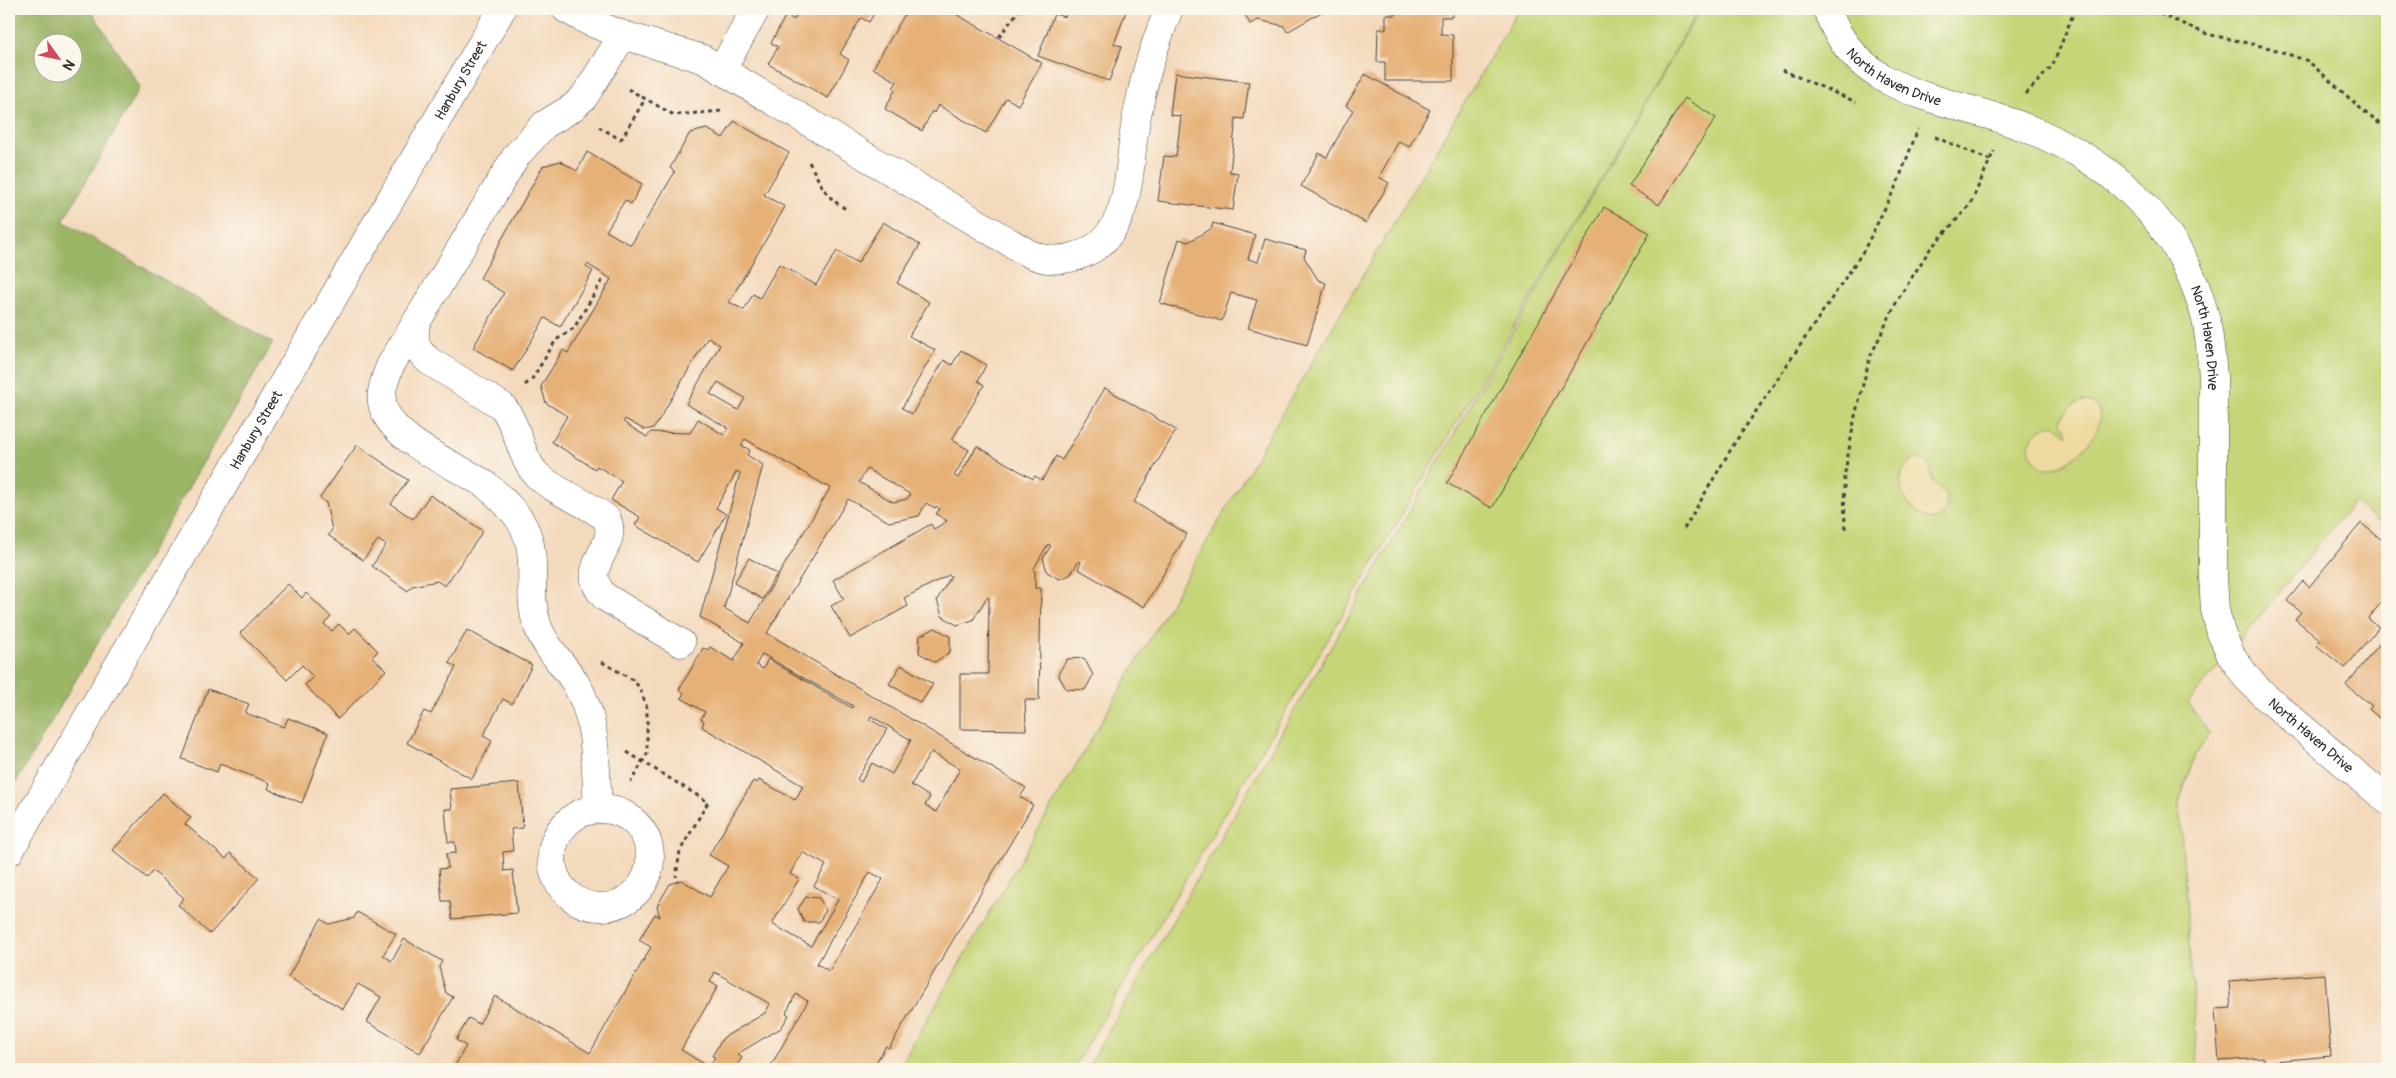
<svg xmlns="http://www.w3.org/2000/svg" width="2396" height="1078" font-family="Pangolin,sans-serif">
	<rect width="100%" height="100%" fill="#fbf7ec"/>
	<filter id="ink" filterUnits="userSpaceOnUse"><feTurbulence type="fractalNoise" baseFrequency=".02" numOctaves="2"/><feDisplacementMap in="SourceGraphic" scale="10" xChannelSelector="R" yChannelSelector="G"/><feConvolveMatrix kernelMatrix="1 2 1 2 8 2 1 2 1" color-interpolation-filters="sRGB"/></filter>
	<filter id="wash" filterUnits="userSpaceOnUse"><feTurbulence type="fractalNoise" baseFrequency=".0096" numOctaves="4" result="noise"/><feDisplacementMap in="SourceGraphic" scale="20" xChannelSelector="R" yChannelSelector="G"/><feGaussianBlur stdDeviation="1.12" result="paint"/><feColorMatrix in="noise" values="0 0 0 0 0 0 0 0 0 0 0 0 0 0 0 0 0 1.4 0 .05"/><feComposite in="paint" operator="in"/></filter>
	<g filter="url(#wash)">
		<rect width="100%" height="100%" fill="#f4dabd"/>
		<!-- green -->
		<g fill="#c5d577" stroke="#788051">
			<polygon points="1519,9 1699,9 1560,248 1073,1069 898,1069"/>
			<polygon points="1700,9 2387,9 2387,528 2354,502 2188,703 2210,735 2195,755 2179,802 2198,1069 1087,1069"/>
		</g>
		<!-- forest -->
		<path fill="#9cb668" stroke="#64704a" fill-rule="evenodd" d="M9 9H90L140 87 63 221 273 343 9 794ZM42 42H72V72H42Z"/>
		<!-- sand -->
		<g fill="#eeda9e" stroke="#8c8264">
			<path d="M2086 401C2122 409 2079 470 2044 469 2020 451 2027 432 2054 424L2067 435 2068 432 2062 422C2063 411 2075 402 2086 401Z"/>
			<path d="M1916 458 1922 460 1930 466 1932 481C1947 495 1952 500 1940 519 1915 525 1880 478 1916 458Z"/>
		</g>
		<g id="blocks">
			<!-- building -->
			<g fill="#e6b177" fill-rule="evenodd">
				<polygon points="800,9 877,9 869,22 861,18 840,54 849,60 828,98 768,64 778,47 771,43 786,15 794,20"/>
				<polygon points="908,9 947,9 1042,63 1018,105 1006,98 986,133 938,105 934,113 932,111 922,131 885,109 895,90 893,88 897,82 873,68"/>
				<polygon points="1068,9 1127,9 1114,44 1122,46 1109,81 1038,56 1054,14 1065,17"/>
				<polygon points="1242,9 1324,9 1325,10 1287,32 1284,26 1258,20 1250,24"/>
				<polygon points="1396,9 1452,9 1452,17 1441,17 1441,34 1453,35 1453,81 1385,81 1385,62 1377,62 1378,29 1386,29 1386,15 1396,15"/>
				<polygon points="1175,73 1249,82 1244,119 1236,118 1230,172 1238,173 1233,210 1158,201 1164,156 1176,157 1181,116 1170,115"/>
				<polygon points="1365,74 1430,110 1409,147 1399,141 1379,177 1389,183 1366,223 1301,186 1319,153 1327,157 1353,110 1346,106"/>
				<polygon points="1685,98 1716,118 1659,205 1629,186"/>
				<path d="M734 121 789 153 764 195 785 207 729 302 744 310 753 294 760 298 779 264 816 285 837 251 858 263 883 222 920 245 897 283 929 302 909 336 935 350 902 408 912 414 944 360 952 365 961 350 986 365 978 381 984 385 952 440 969 450 954 476 958 478 977 446 1033 479 1035 476 1042 480 1056 456 1062 460 1105 388 1176 430 1134 502 1187 534 1144 607 1078 569 1081 562 1079 561 1070 575 1059 579 1047 572 1043 558 1051 546 1048 544 1033 570 1035 571V588H1041L1039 700H1025L1026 730 960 729V674H988L989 598 987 597 973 620 957 625 942 616 937 600 951 576 949 575 904 598 908 606 850 638 831 606 844 599 833 580 931 524 934 529 947 521 936 514 940 509 936 506 935 508 926 503 919 516 889 522 848 499 767 633 1026 788 1020 797 1033 805 889 1048 886 1046 872 1069H769L808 1001 796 994 786 1013 789 1015 781 1028 737 1054 742 1058 734 1069H453L466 1046 456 1040 469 1018 479 1024 495 996 590 1053 651 947 639 940 655 914 660 917 657 906 670 884 681 880 710 897 728 866 709 855 753 781 757 783 759 780 795 800 803 786 702 727 704 721 701 719 705 712 681 698 684 693 679 690 703 648 708 650 710 647 734 661 744 643 700 617 740 473 737 471 716 508 726 514 698 562 635 525 640 517 611 500 622 481 597 466 595 469 552 442 567 416 546 403 541 386 563 350 568 353 611 279 587 264 586 267 593 271 560 327 545 318 513 371 473 348 504 293 480 278 543 166 560 161 577 171 587 152 642 184 631 204 625 200 606 231 631 245 675 172 670 168 690 133 707 129 723 138ZM708 337 720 345 686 404 728 428 724 435 698 419 690 433 651 432 647 437 623 422 625 419 645 430 654 428ZM718 382 745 398 738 410 710 394ZM745 439 830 488 750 623 724 608 763 465 747 455 750 450 741 445ZM867 469 910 494 907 499 893 502 859 482ZM762 654 853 706 852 708 768 659 763 669 756 665ZM871 716 911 740 892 774 872 763 861 782 857 779 887 729 869 719ZM931 752 960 769 936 812 925 805 930 797 911 785ZM802 852 826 865 814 886 838 900 811 946 772 924 799 879 790 874ZM870 872 883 879 829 971 817 964ZM715 972 770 1004 765 1013 723 1038 712 1056 715 1057 709 1067 681 1050 718 986 710 982Z"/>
				<polygon points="1604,207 1650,233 1492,508 1447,483"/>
				<polygon points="1213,223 1255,235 1248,259 1258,262 1265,239 1306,250 1304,257 1318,280 1326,283 1307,345 1248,328 1257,300 1231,293 1222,321 1160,303 1179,239 1188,242 1211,229"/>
				<polygon points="357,445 408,480 391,504 413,519 430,495 483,531 445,586 437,581 412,586 408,591 372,566 386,545 378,540 363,560 328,535 332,530 326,503 320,498"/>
				<polygon points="2361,523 2387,544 2387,604 2383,600 2368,619 2379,627 2345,668 2316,645 2321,640 2295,619 2301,612 2287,601 2303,581 2309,587"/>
				<polygon points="749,558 777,574 762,599 734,583"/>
				<polygon points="288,584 302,598 306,593 331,617 324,624 332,631 339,624 349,634 355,628 378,651 372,657 386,670 338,719 305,685 313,677 302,665 287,680 240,633"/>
				<polygon points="935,628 950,636 950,652 935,662 919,653 920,636"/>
				<polygon points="467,630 532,665 512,704 503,699 483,736 492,741 472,779 407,743 424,711 431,714 456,667 449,663"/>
				<polygon points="2387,635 2387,725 2369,709 2372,706 2346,685"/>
				<polygon points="1084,658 1093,675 1085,690 1066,689 1058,674 1067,659"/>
				<polygon points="901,665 933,684 921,703 889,684"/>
				<polygon points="208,689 249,704 245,713 284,727 288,718 328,733 302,803 268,789 270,783 220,764 217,772 182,759"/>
				<polygon points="519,783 523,828 511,829 513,851 503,852 504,871 513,870 517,913 452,919 450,901 442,901 439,869 448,868 446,854 456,853 455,842 448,842 445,809 452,809 450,789"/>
				<polygon points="163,793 191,818 185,824 226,859 230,853 259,878 210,934 178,905 184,898 153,871 147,878 113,850"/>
				<polygon points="806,897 819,898 826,910 819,922 804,922 798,909"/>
				<polygon points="357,912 396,934 383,955 392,961 404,939 442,961 439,967 446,993 453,997 420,1053 367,1022 381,997 358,984 343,1009 288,977 321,919 329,924 354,918"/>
				<polygon points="2325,974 2331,1056 2264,1062 2264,1058 2219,1061 2215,1009 2231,1008 2229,981"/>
			</g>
		</g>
	</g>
	<g filter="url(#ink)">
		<use href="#blocks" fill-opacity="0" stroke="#494541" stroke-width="1"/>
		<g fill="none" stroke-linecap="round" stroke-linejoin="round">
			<defs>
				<g id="minor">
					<path d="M566 9 590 22 623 35 703 59 1026 252C1043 261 1059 262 1077 256 1130 240 1128 177 1134 133 1136 119 1139 105 1142 92 1148 63 1158 36 1169 9"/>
					<path id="s1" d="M1827 9C1855 92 1935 96 2007 121 2103 153 2181 218 2206 320 2210 338 2211 357 2213 376V577L2215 610 2221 633 2231 655 2247 678 2265 696 2387 800"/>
					<polyline points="722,69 756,9"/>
					<path d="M416 323C413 341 415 349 429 361L502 406C519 426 519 456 537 475 557 494 586 501 607 519 620 549 575 566 605 597L681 643"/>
					<path d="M598 809C595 768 598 720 576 684 564 664 546 649 538 627 523 587 546 549 513 511 505 502 496 493 486 485 455 464 399 445 384 410 378 395 385 379 390 366L516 156 544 125 572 108 584 97 623 35"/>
					<circle cx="601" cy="858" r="49"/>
					<path id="s2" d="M9 852 502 9"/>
				</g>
			</defs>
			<!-- minor casing -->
			<use href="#minor" stroke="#494541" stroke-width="29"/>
			<!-- path -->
			<g stroke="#494541" stroke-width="3" stroke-dasharray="4 4" stroke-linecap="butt">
				<polyline points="2072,9 2155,12 2207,34 2270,48 2308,61 2368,115 2387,129"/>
				<polyline points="999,37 1020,9"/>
				<polyline points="1782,70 1856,102"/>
				<polyline points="628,89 674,115 722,111"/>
				<polyline points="2026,94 2053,65 2075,9"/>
				<polyline points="599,127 620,139 622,138 645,99"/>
				<polyline points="1935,137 1990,160"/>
				<path d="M809 162C821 184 825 198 848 210"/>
				<polyline points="525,385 532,379 556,340 574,328 603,279"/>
				<polyline points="1684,529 1734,444 1864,250 1897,184 1918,129"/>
				<polyline points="1845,529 1844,478 1855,416 1870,357 1898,299 1930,249 1970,205 1994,151"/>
				<polyline points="602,662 633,680 640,688 647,708 647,754 631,782"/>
				<polyline points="627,752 708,802 680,851 676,877"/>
			</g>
			<!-- minor -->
			<use href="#minor" stroke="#fff" stroke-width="28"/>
		</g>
	</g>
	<g text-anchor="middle" stroke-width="4.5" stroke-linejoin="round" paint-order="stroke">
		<!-- street labels -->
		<g font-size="14" fill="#2b2b2b" stroke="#fbf7ec">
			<text dy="5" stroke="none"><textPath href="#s1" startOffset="100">North Haven Drive</textPath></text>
			<text dy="5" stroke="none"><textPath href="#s2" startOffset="894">Hanbury Street</textPath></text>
			<text dy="5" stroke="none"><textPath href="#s1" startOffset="534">North Haven Drive</textPath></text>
			<text dy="5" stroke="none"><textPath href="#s2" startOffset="489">Hanbury Street</textPath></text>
			<text dy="5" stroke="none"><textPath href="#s1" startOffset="969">North Haven Drive</textPath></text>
		</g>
	</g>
	<!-- margin -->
	<rect width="2396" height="1078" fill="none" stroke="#fbf7ec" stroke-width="30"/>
	<!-- north arrow -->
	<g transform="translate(58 58) rotate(123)"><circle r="24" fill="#fbf7ec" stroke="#a8a59f"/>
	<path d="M0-4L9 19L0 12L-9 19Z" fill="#d1495b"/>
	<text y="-8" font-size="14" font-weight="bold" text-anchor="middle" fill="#2b2b2b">N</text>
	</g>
</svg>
